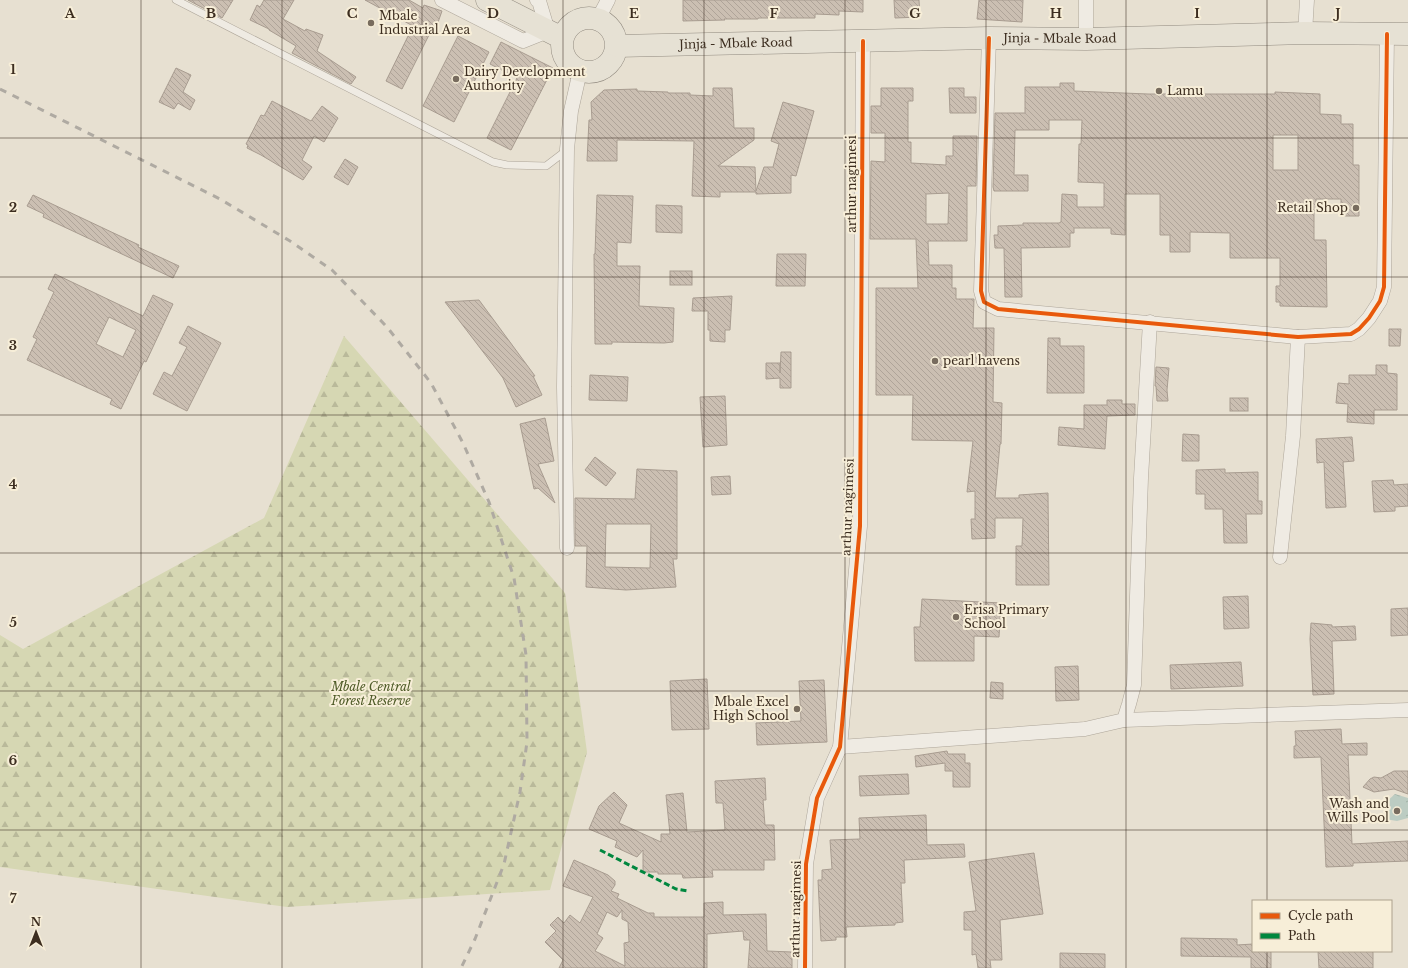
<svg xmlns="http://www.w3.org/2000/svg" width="1408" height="968" font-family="'Libre Baskerville',serif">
	<defs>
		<pattern id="forest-firs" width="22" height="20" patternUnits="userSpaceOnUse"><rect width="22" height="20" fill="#d6d7b3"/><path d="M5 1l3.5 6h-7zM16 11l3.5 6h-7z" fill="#b9b99a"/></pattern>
		<pattern id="water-ripples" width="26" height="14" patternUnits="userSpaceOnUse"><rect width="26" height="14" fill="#bcccc2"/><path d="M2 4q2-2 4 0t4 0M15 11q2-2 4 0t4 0" fill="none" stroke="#a2b0a6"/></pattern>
		<pattern id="building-back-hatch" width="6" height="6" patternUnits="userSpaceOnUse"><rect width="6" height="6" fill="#cbbfb2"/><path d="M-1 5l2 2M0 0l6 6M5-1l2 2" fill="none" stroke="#afa499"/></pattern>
	</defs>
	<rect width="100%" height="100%" fill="#e7e0d1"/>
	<!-- forest -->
	<polygon fill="url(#forest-firs)" points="344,336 565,593 587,752 550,890 287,907 0,867 0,635 23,649 264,518"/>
	<!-- water -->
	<polygon fill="url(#water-ripples)" points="1395,794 1408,798 1408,818 1397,821 1385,819 1385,803"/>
	<!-- building -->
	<g fill="url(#building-back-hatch)" stroke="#a89c90" fill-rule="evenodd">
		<polygon points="188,0 233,0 222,18"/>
		<polygon points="264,0 294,0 283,19 305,31 306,29 323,35 317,51 356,77 351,84 292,53 296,46 269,30 269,29 250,20 257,5 260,7"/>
		<polygon points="365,0 409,0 423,8 424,5 442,11 436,28 433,27 402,89 386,81 413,26"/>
		<polygon points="683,0 863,0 863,12 839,11 839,15 815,14 815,18 758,18 758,19 724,19 725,20 683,21"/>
		<polygon points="894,0 919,0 920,17 895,18"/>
		<polygon points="979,0 1023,0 1022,22 977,19"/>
		<polygon points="458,36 489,52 454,122 423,106"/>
		<polygon points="501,42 553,68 511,150 487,138 517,78 490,64"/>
		<polygon points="176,68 191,75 183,92 195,100 190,110 178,103 174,109 159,102"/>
		<path d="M1060 83H1074V91L1148 94H1275V92L1320 94V114L1341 115V124H1353V165H1359V216H1341V199H1316V211H1314V240H1326L1327 307 1280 306V302H1276V286H1280V258H1230V233L1190 232V252H1170V235H1160V194H1125V235L1111 234V228H1074V233H1070V247L1021 248 1022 297H1005L1004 248H995L994 235H998V226L1023 225V223H1059L1061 222 1062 194 1077 195V207H1104V183L1078 182 1079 144H1081L1082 120H1049V130H1015L1014 175H1028V191H994L993 187 995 113H1025V87H1060ZM1273 135H1298V170H1273Z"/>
		<polygon points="713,88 732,88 734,128 754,128 754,140 718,166 755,167 756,191 764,167 773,167 779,144 771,141 783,102 814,111 796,176 791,175 791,193 756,194 756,192 720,192 720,197 692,196 694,141 617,140 617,161 587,161 589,120 592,120 591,102 604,90 637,89 637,91 668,92 668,93 690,93 690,95 713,96"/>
		<path d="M881 88H913V101H908V142H911V163L946 165V156H953V136H977L976 186H967V241H928L929 265H952V288H956V299H974L973 328H994L993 402 1002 403 1001 444H1000L995 498H1019V495L1048 493 1049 585H1016V546H1022L1023 518H995V538L972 539 971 519H975V491L967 492 973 441 912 440 913 395H876V288H918L916 239H870L871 161 885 162V133H871V106H881ZM949 193 948 224H926V194Z"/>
		<polygon points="949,88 964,88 964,97 976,97 976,113 950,113"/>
		<polygon points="272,101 311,121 322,106 338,118 324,142 314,136 302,160 312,167 303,180 261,155 247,148 248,145 246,144 261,115 264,116"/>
		<polygon points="345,159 358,167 348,185 334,177"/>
		<polygon points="33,195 139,245 138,247 179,266 173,278 43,217 44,214 27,206"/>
		<polygon points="597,195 633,196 631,243 617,242 617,266 640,266 639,306 674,308 673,342 664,343 612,342 612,344 595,344 594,254 595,254"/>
		<polygon points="656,205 682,206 682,233 656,232"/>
		<polygon points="777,254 806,254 805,286 776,286"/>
		<rect x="670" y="271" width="22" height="14"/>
		<path d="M55 274 143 316 153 295 173 304 146 362 144 361 121 409 110 404 112 399 27 360 37 339 33 337 54 292 48 289ZM109 317 136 330 123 357 96 344Z"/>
		<polygon points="732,296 730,330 725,330 725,342 710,341 710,330 708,330 708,311 692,311 693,298"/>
		<polygon points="479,300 535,376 533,376 542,395 516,407 503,378 445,302"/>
		<polygon points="188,326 221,343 187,411 153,394 164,372 172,376 187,347 179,343"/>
		<polygon points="1389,329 1401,329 1400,346 1389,346"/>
		<polygon points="1048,338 1060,338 1060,346 1084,346 1084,393 1047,393"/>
		<polygon points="781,352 791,352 791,388 780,388 780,378 766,379 766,363 780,363 780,373"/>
		<polygon points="1376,365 1387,365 1387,373 1397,374 1397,410 1374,410 1374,424 1347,422 1348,404 1336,403 1338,383 1349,384 1349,375 1376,375"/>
		<polygon points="1156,367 1169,368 1167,390 1168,401 1157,401 1156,386 1155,386"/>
		<polygon points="590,375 628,377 627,401 589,400"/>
		<polygon points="725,396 727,445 703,447 700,397"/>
		<rect x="1230" y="398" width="18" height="13"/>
		<polygon points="1107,400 1122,400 1122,404 1135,404 1135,415 1107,416 1105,449 1058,445 1059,427 1084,429 1084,405 1107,405"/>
		<polygon points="545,418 554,461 538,464 555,503 538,488 534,489 520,424"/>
		<polygon points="1183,434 1199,435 1199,461 1182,461"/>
		<polygon points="1352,437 1354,461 1343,462 1346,507 1326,508 1324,462 1317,463 1316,439"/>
		<polygon points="595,457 616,473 606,486 585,470"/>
		<path d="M637 469 677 471V559H673L676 587 626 590 586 587 587 546H575V498L635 499ZM606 524H651L650 568 605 567Z"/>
		<polygon points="1225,469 1225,473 1258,472 1258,501 1262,501 1262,514 1246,514 1247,543 1224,543 1223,509 1205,509 1205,494 1196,494 1196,470"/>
		<polygon points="730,476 731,494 712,495 711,477"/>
		<polygon points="1393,480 1394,485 1408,484 1408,506 1395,507 1395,511 1374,512 1372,481"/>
		<polygon points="1248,596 1249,628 1224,629 1223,597"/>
		<polygon points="922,599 1001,603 999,637 974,636 974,661 915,661 914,627 920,627"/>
		<polygon points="1408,608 1408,635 1391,636 1391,609"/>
		<polygon points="1311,623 1332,625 1332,627 1355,626 1356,640 1332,641 1334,694 1313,695 1310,639"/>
		<polygon points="1241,662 1243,686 1171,689 1170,665"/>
		<polygon points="1078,666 1079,700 1056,701 1055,667"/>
		<polygon points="707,679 709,729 672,730 670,681"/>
		<polygon points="824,680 827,742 757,745 756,723 801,721 799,681"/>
		<polygon points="991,682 1003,683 1003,699 990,698"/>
		<polygon points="1341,729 1342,744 1367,743 1367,755 1348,755 1352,844 1408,841 1408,861 1353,863 1353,866 1326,867 1321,757 1294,758 1294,746 1296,746 1295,731"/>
		<polygon points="947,751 948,754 965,754 965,763 970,763 970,787 953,787 953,771 945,771 945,763 916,767 915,756"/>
		<polygon points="1394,771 1408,771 1408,794 1394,789 1374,792 1363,787 1370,779 1374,777 1381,778"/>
		<polygon points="908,774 909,794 860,796 859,776"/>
		<polygon points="765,778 766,800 763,800 765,825 774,825 775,860 764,860 764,870 712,870 713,877 683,878 682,874 658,874 658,872 643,872 643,850 637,857 615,847 617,841 589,829 599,806 614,792 627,805 619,823 661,842 661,834 670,834 666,795 683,793 687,832 725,830 723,803 716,803 715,781"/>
		<polygon points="926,815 927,845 964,844 965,857 904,860 905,883 901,883 903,922 895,923 895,925 846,927 847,937 836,937 836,940 821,941 818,880 822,880 822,870 832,869 830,840 860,839 859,818"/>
		<polygon points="1034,853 1043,914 1000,920 1002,960 990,960 991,968 978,968 976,954 972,955 972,930 964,930 964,912 976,911 969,862"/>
		<path d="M574 860 608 875 615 881V885L611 891 619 894 617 898 648 913H654V917H704V903L723 902V915L766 914 767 951 792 952V968H748L750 940H744L743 931 707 934V968H559L563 960 545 942 556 931 550 925 558 917 564 923 570 915 580 923 593 897 563 886ZM622 910V919L628 922 629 942 624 943 625 966 595 951 603 938 597 934 607 912 617 917Z"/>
		<polygon points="1181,938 1237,939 1237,945 1253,944 1253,951 1271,951 1271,968 1251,968 1251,957 1181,956"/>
		<polygon points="1318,951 1373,951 1373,968 1319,968"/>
		<polygon points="1060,953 1105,954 1105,968 1060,968"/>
	</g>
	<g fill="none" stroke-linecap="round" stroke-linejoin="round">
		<defs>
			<polyline id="service" points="176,0 493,162 507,165 546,166 567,150"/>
			<g id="minor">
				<polyline points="442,0 523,41 548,31 539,1 537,0"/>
				<polyline points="1086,0 1086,39"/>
				<polyline points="598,19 608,0"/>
				<polyline points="1305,33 1307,0"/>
				<polyline points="989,38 981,291 984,302 998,309 1298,337 1351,334 1359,329 1369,318 1380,301 1384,287 1387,34"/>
				<polyline points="567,548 564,387 567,149 571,111 580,71"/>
				<polyline points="1280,557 1293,436 1298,337"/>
				<polyline points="1124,720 1408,710"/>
				<polyline points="840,747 1085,729 1124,720 1129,704 1134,685 1141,478 1150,322"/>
				<polyline points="805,968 806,864 817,798 840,747 860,526 863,41"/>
			</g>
			<g id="primary">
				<polyline points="487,0 562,38"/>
				<circle cx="589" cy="45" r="27"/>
				<path id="s1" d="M617 46 989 38 1086 39 1305 33 1408 34"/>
			</g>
		</defs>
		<!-- service casing -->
		<use href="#service" stroke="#ada599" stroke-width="8"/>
		<!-- minor casing -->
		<use href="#minor" stroke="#ada599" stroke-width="15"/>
		<!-- primary casing -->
		<use href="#primary" stroke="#928b80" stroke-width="23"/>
		<!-- service -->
		<use href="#service" stroke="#efebe3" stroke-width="7"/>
		<!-- minor -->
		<use href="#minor" stroke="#efebe3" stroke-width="14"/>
		<!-- primary -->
		<use href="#primary" stroke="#e6e1d4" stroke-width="22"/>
		<!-- rail -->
		<polyline stroke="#afaaa2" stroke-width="3" stroke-dasharray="7 7" stroke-linecap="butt" points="0,89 220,199 290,241 332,270 387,327 431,383 463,443 489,502 514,578 526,655 527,742 520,792 504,864 475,939 461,968"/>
		<!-- quiet -->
		<polyline stroke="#00873e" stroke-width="3" stroke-dasharray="6 3" stroke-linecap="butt" points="600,850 676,889 688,891"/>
		<defs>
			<g id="cycleway">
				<polyline points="989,38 981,291 984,302 998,309 1298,337 1351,334 1359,329 1369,318 1380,301 1384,287 1387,34"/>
				<polyline points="805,968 806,864 817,798 840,747 860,526 863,41"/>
			</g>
		</defs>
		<!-- cycleway casing -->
		<use href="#cycleway" stroke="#f7eed8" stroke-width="6"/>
		<!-- cycleway -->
		<use href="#cycleway" stroke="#e8590c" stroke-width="4"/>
	</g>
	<!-- grid -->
	<path fill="none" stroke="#3d2e20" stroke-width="1" stroke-opacity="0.55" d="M141 0V968M282 0V968M422 0V968M563 0V968M704 0V968M845 0V968M986 0V968M1126 0V968M1267 0V901M0 138H1408M0 277H1408M0 415H1408M0 553H1408M0 691H1408M0 830H1408M1267 951V968"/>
	<!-- markers -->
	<g fill="#786c5e" stroke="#f7eed8" stroke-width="1.5">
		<circle cx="371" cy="23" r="4"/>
		<circle cx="456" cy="79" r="4"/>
		<circle cx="1159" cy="91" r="4"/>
		<circle cx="1356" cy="208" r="4"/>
		<circle cx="935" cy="361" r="4"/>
		<circle cx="956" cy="617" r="4"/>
		<circle cx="797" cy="709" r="4"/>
		<circle cx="1397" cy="811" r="4"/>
	</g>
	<g text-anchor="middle" stroke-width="4" stroke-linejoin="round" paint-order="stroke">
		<!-- poi labels -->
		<g font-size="12" fill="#3d2e20" stroke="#f7eed8" text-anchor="start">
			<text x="379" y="20">Mbale<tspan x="379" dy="14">Industrial Area</tspan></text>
			<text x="464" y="76">Dairy Development<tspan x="464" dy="14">Authority</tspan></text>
			<text x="1167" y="95">Lamu</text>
			<text x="1348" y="212" text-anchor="end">Retail Shop</text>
			<text x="943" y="365">pearl havens</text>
			<text x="964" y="614">Erisa Primary<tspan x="964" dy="14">School</tspan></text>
			<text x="789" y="706" text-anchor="end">Mbale Excel<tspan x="789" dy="14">High School</tspan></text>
			<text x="1389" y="808" text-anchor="end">Wash and<tspan x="1389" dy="14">Wills Pool</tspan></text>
		</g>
		<!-- street labels -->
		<g font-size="12" fill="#3d2e20" stroke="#f7eed8">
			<text dy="4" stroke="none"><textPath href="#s1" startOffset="443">Jinja - Mbale Road</textPath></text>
			<text dy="4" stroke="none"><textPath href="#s1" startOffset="119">Jinja - Mbale Road</textPath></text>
			<text transform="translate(852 184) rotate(-90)" y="4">arthur nagimesi</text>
			<text transform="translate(848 507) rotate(-88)" y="4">arthur nagimesi</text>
			<text transform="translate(796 909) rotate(-89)" y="4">arthur nagimesi</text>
		</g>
		<!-- park labels -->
		<g font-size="12" font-style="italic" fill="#4d5a26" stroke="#f7eed8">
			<text x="371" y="691">Mbale Central<tspan x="371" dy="14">Forest Reserve</tspan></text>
		</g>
	</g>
	<g font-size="13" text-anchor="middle" font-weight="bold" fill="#3d2e20" stroke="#f7eed8" stroke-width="4" stroke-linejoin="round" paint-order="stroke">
		<text x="70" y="18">A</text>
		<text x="211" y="18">B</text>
		<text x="352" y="18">C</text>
		<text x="493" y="18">D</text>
		<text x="634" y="18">E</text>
		<text x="774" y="18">F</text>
		<text x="915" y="18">G</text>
		<text x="1056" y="18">H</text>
		<text x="1197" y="18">I</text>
		<text x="1338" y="18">J</text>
		<text x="13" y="74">1</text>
		<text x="13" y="212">2</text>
		<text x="13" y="350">3</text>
		<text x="13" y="489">4</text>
		<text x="13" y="627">5</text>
		<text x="13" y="765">6</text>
		<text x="13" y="903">7</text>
	</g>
	<!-- legend -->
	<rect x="1252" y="900" width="140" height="52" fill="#f7eed8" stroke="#ada18e"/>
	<rect x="1260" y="913" width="20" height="6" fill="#e8590c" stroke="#ada18e"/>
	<text x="1288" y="920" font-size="12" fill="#3d2e20">Cycle path</text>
	<rect x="1260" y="933" width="20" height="6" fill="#00873e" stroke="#ada18e"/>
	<text x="1288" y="940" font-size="12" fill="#3d2e20">Path</text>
	<!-- north arrow -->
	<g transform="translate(36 932)" stroke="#f7eed8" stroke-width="3" paint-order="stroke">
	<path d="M0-3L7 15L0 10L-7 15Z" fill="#3d2e20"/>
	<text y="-6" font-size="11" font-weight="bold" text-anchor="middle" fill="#3d2e20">N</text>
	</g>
</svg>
